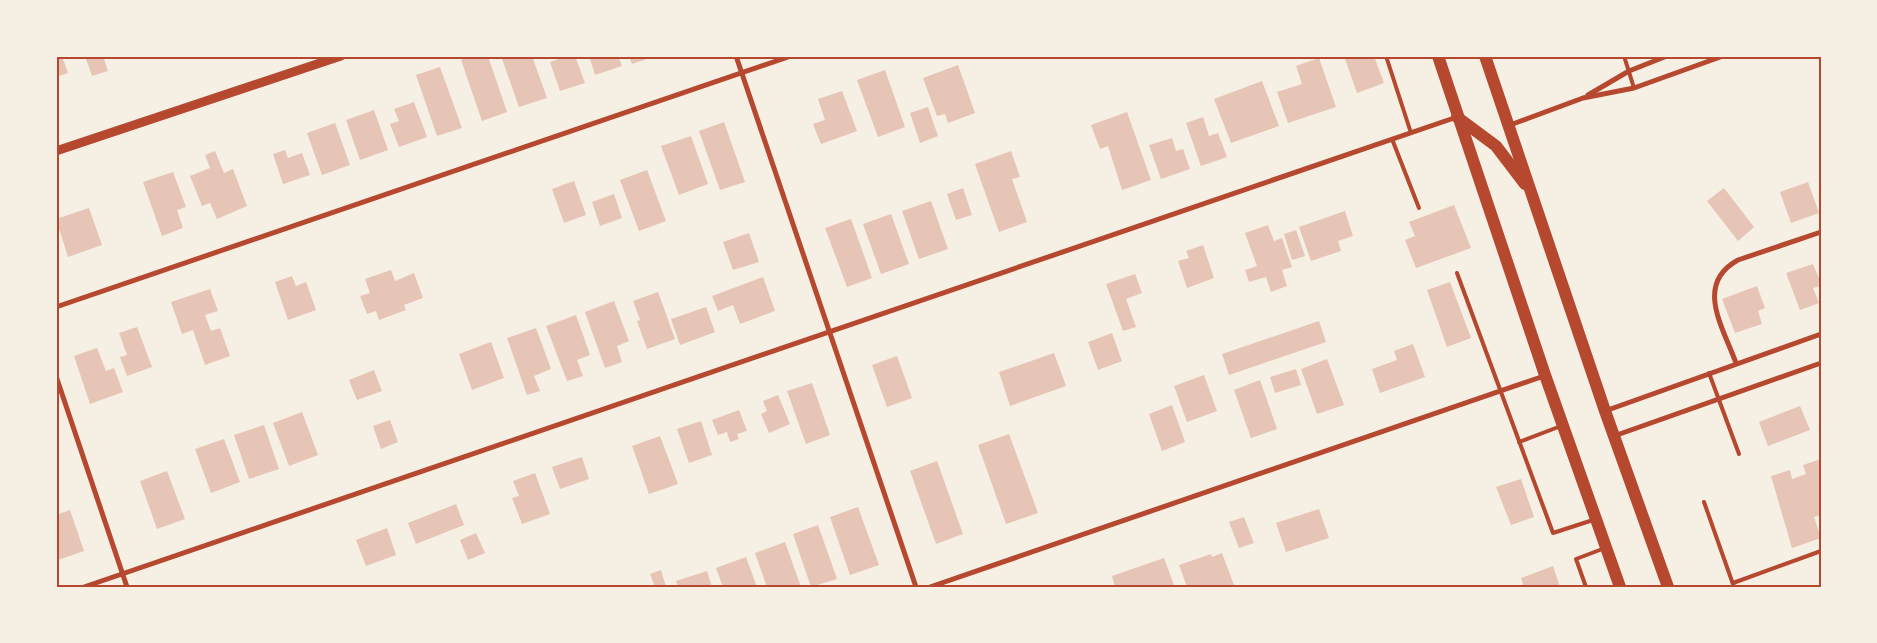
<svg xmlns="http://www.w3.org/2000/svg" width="1877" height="643" font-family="'Work Sans',sans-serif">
	<rect width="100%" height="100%" fill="#f6efe4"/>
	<!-- building -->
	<g fill="#e6c5b7">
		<polygon points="56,56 62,56 68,73 56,77"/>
		<polygon points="85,56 103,56 108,71 92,76"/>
		<polygon points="471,56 488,56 507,112 482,121 461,60"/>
		<polygon points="501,56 532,56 547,98 519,107"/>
		<polygon points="567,56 575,56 585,83 560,91 550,62"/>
		<polygon points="589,56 618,56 622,66 595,75"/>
		<polygon points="629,56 653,56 653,57 632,64"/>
		<polygon points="1344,56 1374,56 1384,83 1357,93"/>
		<polygon points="1319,58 1336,107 1288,123 1277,92 1302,84 1296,66"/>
		<polygon points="958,65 975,113 948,123 945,114 937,116 923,78"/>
		<polygon points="440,67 462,128 437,136 416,75"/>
		<polygon points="885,70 905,127 878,137 857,80"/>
		<polygon points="1262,81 1279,126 1231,143 1214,99"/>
		<polygon points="842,91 857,131 821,144 813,124 825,120 818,99"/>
		<polygon points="414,102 427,137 399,147 390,124 399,121 394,109"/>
		<polygon points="928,107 938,136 920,143 910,113"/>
		<polygon points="374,110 388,150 360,160 346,120"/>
		<polygon points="1127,112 1151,180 1122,190 1108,146 1100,149 1091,125"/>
		<polygon points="1203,117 1209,136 1218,133 1227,157 1201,166 1186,123"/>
		<polygon points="724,122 745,182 720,190 699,131"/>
		<polygon points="335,123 350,165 322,175 307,133"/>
		<polygon points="691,136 708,184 679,195 661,146"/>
		<polygon points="1172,138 1176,151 1183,149 1190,169 1161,179 1149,145"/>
		<polygon points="285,150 288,158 302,153 310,175 283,184 273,154"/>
		<polygon points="215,151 224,173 233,169 247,206 217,219 210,203 202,206 190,176 210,168 205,155"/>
		<polygon points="1011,151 1020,177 1012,179 1027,222 999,232 975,164"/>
		<polygon points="647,170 666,221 639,231 620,180"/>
		<polygon points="173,172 186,207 177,210 183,228 162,236 143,182"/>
		<polygon points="574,181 586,215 564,223 552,189"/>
		<polygon points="1808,182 1819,213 1791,223 1780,192"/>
		<polygon points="963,188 972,215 956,220 947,194"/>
		<polygon points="1724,188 1754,227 1738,241 1707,201"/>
		<polygon points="614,194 622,218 600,226 592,202"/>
		<polygon points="931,201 948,249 919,259 902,211"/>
		<polygon points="1454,205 1471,248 1416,268 1405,240 1415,236 1409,222"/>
		<polygon points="89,208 102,245 68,257 56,219"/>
		<polygon points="1345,211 1353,236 1338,241 1341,251 1311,261 1299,227"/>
		<polygon points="891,214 909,264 881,274 863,224"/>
		<polygon points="851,219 872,278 847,287 825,228"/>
		<polygon points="1268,225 1274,241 1282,238 1292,267 1282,270 1287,286 1271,292 1266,277 1249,282 1245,270 1257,266 1245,233"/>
		<polygon points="1296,230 1305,256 1292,260 1284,234"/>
		<polygon points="749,233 759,262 733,270 723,242"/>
		<polygon points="1203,245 1214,278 1187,288 1178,261 1189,258 1186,251"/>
		<polygon points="1813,264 1821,283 1821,286 1813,288 1819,303 1800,310 1786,273"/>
		<polygon points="391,270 395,281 414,273 423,298 404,305 406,310 379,320 376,311 367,314 360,296 370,293 365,279"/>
		<polygon points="1135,274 1142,293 1126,299 1136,327 1123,331 1106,284"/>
		<polygon points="292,276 296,286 306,282 316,310 288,320 275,282"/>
		<polygon points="763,277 775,311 740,324 733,305 718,311 712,296"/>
		<polygon points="1450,282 1471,338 1447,347 1427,290"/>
		<polygon points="1757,286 1765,308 1758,311 1762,324 1735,333 1722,299"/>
		<polygon points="210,289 218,311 205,315 211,331 220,328 230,356 205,365 193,330 182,334 171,302"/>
		<polygon points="658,292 675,339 647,349 637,321 640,320 633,301"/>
		<polygon points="614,301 629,341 617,346 622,362 605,368 585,312"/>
		<polygon points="706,307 715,332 680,345 671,319"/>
		<polygon points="576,315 590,355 577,360 583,376 567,381 546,326"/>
		<polygon points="1319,321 1326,342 1229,375 1222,354"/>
		<polygon points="137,327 152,367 127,376 120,357 127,355 119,333"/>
		<polygon points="536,328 551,369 534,376 540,391 527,395 507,338"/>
		<polygon points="1112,333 1122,361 1098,370 1088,342"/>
		<polygon points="491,342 504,378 472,390 459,354"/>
		<polygon points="1413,344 1425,377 1380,393 1372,369 1397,360 1394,351"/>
		<polygon points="97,348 106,371 114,368 123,392 90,404 74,356"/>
		<polygon points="1054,353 1066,386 1010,406 999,372"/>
		<polygon points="897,356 912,398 887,407 872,365"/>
		<polygon points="1327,359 1344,405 1317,414 1301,369"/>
		<polygon points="1296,369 1301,385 1275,393 1270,377"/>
		<polygon points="374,370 382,391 357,400 349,380"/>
		<polygon points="1204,375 1217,411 1187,422 1174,386"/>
		<polygon points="1260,380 1277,429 1251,438 1234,390"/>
		<polygon points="812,383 830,435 806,444 787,391"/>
		<polygon points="778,395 790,424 769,433 761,414 767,411 763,401"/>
		<polygon points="1172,405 1185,442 1162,451 1149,414"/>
		<polygon points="1800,406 1810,430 1768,446 1759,422"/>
		<polygon points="739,410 747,431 737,434 739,439 730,442 727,432 718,435 712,420"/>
		<polygon points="302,412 318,455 289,466 273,423"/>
		<polygon points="390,420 398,442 381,449 373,426"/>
		<polygon points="701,421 712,455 689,463 677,429"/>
		<polygon points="264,425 279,469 249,479 234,435"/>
		<polygon points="1009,434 1038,513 1006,524 978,445"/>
		<polygon points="660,436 678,484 649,494 632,446"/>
		<polygon points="224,439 240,482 211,493 195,449"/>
		<polygon points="582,457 589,479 560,489 552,467"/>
		<polygon points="1821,459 1821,515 1814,517 1821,538 1792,548 1771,476 1790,470 1792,479 1806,474 1803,465"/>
		<polygon points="937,461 963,534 936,544 910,471"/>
		<polygon points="167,471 185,519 157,529 140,481"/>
		<polygon points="535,473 550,514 522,524 512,498 519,496 513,481"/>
		<polygon points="1521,479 1534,517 1511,525 1496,487"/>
		<polygon points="456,504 464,525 416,544 408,523"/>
		<polygon points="858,507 879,565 850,575 830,517"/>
		<polygon points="1319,509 1329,538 1286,552 1276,523"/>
		<polygon points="70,510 84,551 58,560 56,515"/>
		<polygon points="1244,517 1254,543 1239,548 1229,522"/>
		<polygon points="818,525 837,579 811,587 793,534"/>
		<polygon points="387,528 396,555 366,566 356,540"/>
		<polygon points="476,533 485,553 468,560 460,540"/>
		<polygon points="785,542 801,587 767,587 755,553"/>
		<polygon points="1222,553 1234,585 1187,587 1179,565 1211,554 1212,557"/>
		<polygon points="746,557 757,587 723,587 716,568"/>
		<polygon points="1164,558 1174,585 1115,587 1112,576"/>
		<polygon points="1553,566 1560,587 1524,587 1521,578"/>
		<polygon points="661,570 666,587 655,587 650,574"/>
		<polygon points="707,571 712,587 678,587 676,581"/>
	</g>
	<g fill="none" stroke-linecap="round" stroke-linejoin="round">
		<!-- service -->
		<g stroke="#b5482f" stroke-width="4">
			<polyline points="1386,56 1411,133"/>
			<polyline points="1624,56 1634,88"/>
			<polyline points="1392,139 1419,208"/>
			<polyline points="1457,273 1553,533 1593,520"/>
			<polyline points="1709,373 1739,454"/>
			<polyline points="1519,442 1561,426"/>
			<polyline points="1704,502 1734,587"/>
			<polyline points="1733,583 1821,551"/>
			<polyline points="1586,587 1576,559 1605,548"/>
		</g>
		<!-- minor -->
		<g stroke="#b5482f" stroke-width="5">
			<polyline points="736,56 916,587"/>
			<polyline points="1588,95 1629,71 1667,56"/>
			<polyline points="1510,125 1583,98 1634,88 1723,56"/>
			<polyline points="56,307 791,56"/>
			<path d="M1736 363C1723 327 1694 284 1738 260L1821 232"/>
			<polyline points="56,376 127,587"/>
			<polyline points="1605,411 1821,334"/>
			<polyline points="1614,436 1821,363"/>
			<polyline points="84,587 1457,117"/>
			<polyline points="930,587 1544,376"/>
		</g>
		<!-- tertiary -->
		<polyline stroke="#b5482f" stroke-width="9" points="56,151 341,56"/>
		<!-- primary -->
		<g stroke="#b5482f" stroke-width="12">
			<polyline points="1438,56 1545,375 1620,587"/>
			<polyline points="1485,56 1605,411 1668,587"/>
			<polyline points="1457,117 1496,146 1525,184"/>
		</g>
	</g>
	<!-- border -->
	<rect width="1877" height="643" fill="none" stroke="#f6efe4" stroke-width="115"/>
	<rect x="58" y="58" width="1762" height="528" fill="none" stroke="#b5482f" stroke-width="2"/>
</svg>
